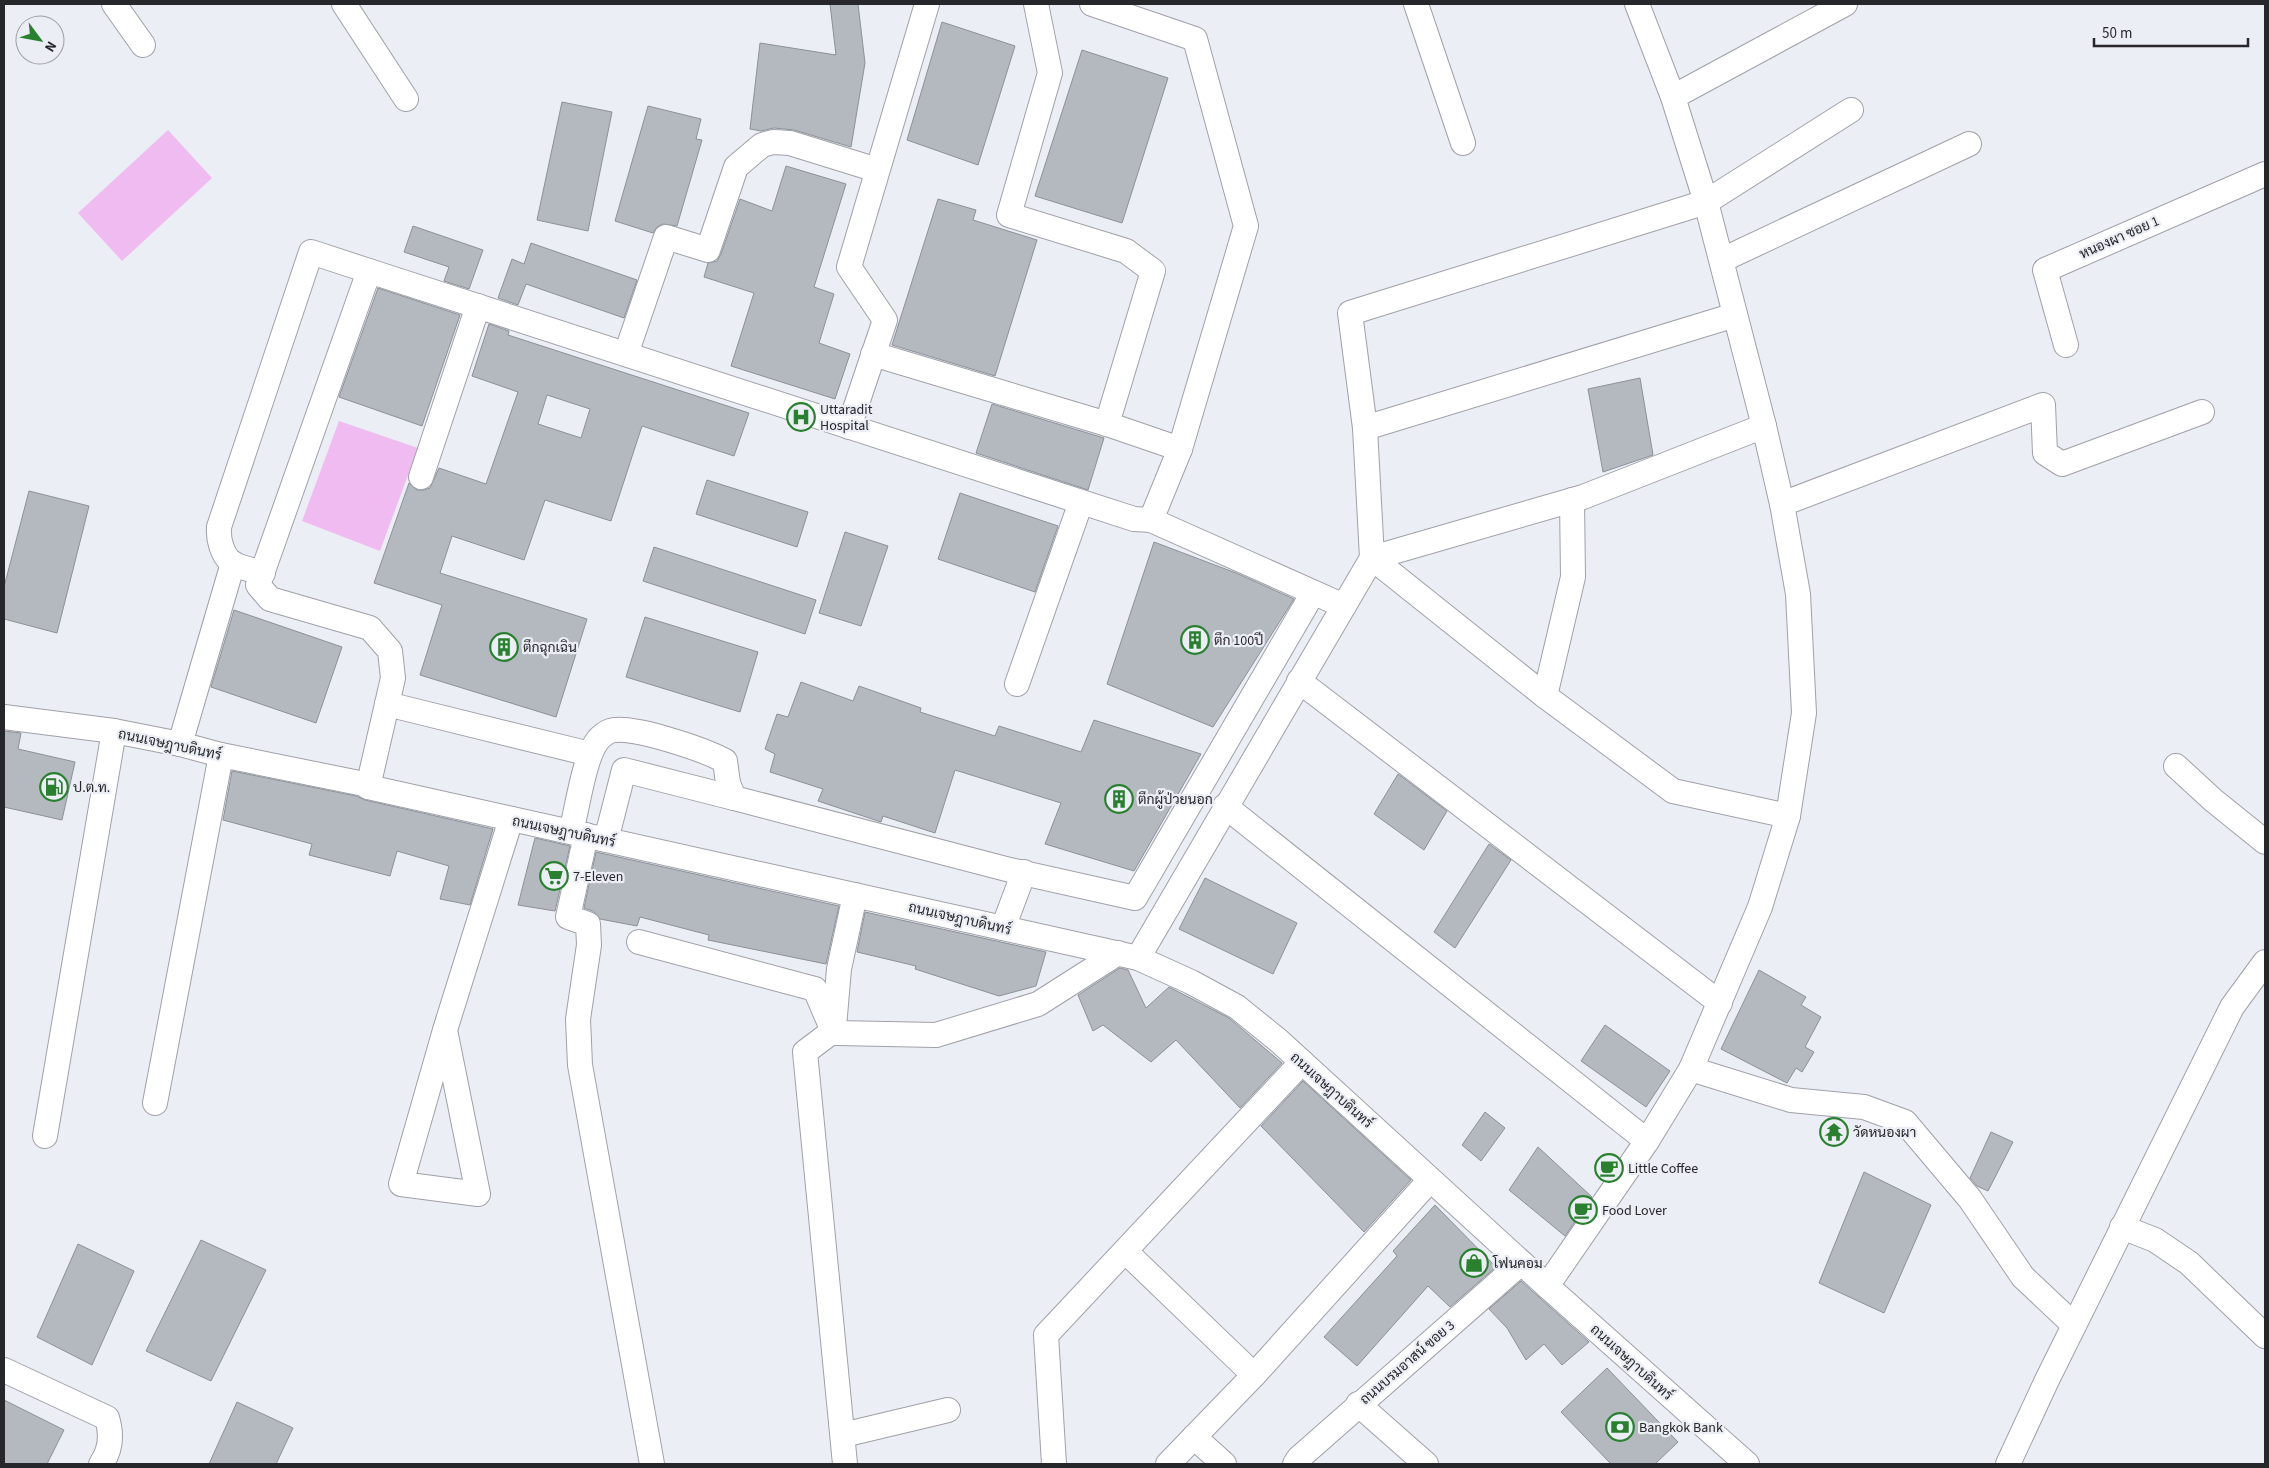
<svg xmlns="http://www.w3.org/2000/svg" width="2269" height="1468" font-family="'Source Sans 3',Sarabun,sans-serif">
	<rect width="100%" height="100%" fill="#eceef6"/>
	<!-- green -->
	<g fill="#efbbf1">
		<polygon points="168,130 212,178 122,261 78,213"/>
		<polygon points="339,421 418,448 380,551 302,521"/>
	</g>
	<!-- building -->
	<g fill="#b3b9bf" stroke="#8b9196" fill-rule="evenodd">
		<polygon points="830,4 858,4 865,63 851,147 794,130 774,128 761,131 750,129 760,43 836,55"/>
		<polygon points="942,22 1015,46 978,165 907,140"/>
		<polygon points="1082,50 1168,78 1122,223 1035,196"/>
		<polygon points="562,102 612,112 588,231 537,220"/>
		<polygon points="648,106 701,119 696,139 702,140 677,226 663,224 657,227 653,233 615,221"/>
		<polygon points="786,166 846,184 814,287 834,294 819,343 850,354 835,399 731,366 754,293 704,277 708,263 717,261 721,254 740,199 772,211"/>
		<polygon points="938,199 976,210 973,220 1037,240 995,376 892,345"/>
		<polygon points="413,226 483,250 469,289 444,281 449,267 404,252"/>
		<polygon points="531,243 637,280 624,318 526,284 518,305 498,298 512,259 524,264"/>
		<polygon points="378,288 460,315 422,426 339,397"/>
		<path d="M489 324 509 331 508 335 749 413 734 456 642 426 611 521 545 500 524 560 452 536 440 573 587 619 556 717 420 675 442 605 374 583 409 483 417 490H424L430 488 439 468 486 484 518 392 472 376ZM547 395 590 409 581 438 538 424Z"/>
		<polygon points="1640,378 1653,455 1603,472 1588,389"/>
		<polygon points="992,404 1104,438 1088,490 976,453"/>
		<polygon points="707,480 808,512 797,547 696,514"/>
		<polygon points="29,491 89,506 57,633 4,619 4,587"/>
		<polygon points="960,493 1058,526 1035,592 938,559"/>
		<polygon points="845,532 888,546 861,626 819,613"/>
		<polygon points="1154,542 1236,573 1294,599 1213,727 1107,684"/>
		<polygon points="654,547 816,600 805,634 643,581"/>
		<polygon points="234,610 342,647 316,723 211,687"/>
		<polygon points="645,617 758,652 740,712 626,677"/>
		<polygon points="801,682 853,701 859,686 921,708 920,712 995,736 999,726 1081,752 1094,720 1201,754 1134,871 1045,844 1061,803 955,770 935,833 883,816 881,822 818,801 823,789 770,772 775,754 765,749 777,714 788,717"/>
		<polygon points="4,731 21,733 18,749 75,762 62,820 4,807"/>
		<polygon points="232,771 356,796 365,800 493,829 470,905 440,899 449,866 397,851 390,876 309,855 312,844 223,820"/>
		<polygon points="1398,774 1447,811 1424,850 1374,814"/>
		<polygon points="535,838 570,846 555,911 518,905"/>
		<polygon points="1489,844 1511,860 1455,948 1434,932"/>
		<polygon points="596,852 839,906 826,964 708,940 709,935 640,917 637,926 600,919 593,911 584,908"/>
		<polygon points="1205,878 1297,923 1273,974 1179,929"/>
		<polygon points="865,912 1046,952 1036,986 999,996 915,969 916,966 857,952"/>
		<polygon points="1120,968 1128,970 1146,1008 1169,987 1229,1018 1282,1063 1240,1108 1176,1040 1151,1062 1103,1025 1093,1031 1078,995"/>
		<polygon points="1759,970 1806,997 1801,1005 1821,1017 1805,1047 1814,1052 1802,1072 1796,1068 1787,1083 1721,1049"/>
		<polygon points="1605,1025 1670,1071 1646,1107 1581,1061"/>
		<polygon points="1303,1081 1411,1180 1364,1232 1261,1126"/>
		<polygon points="1485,1112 1505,1128 1481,1161 1462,1145"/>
		<polygon points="1991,1132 2013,1142 1988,1191 1977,1186 1970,1178"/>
		<polygon points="1538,1147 1592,1197 1565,1236 1509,1190"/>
		<polygon points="1864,1172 1931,1205 1884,1313 1819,1283"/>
		<polygon points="1435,1205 1496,1267 1450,1307 1428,1286 1357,1366 1324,1337 1397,1256 1393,1251"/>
		<polygon points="201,1240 266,1270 211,1381 146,1351"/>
		<polygon points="78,1244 134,1271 92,1365 37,1337"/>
		<polygon points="1521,1281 1589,1342 1562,1365 1544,1344 1526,1360 1507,1328 1489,1309"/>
		<polygon points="1607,1368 1678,1442 1655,1464 1611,1464 1561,1412"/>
		<polygon points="4,1400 64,1430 47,1464 4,1464"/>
		<polygon points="237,1402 293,1428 276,1464 209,1464"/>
	</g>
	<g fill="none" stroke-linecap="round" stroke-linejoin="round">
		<defs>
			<g id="minor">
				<polyline points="114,4 143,45"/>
				<polyline points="344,4 406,99"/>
				<polyline points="1036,4 1050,73 1009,215 1126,251 1153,271 1107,424"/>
				<polyline points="1092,4 1195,39 1246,226 1180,449 1151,520"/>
				<polyline points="1416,4 1463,143"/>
				<polyline points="1673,97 1845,4"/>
				<polyline points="1722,260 1969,144"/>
				<polyline points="2066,345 2045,270 2265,174"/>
				<polyline points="626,354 666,237 708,250 736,167 762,145 773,142 790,143 877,170"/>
				<polyline points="873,354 1107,424 1180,449"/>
				<polyline points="849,427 885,320 849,267 927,4"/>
				<polyline points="1365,428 1735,315"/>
				<polyline points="421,477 478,306"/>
				<polyline points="1782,504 2043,405 2045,453 2062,464 2202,412"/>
				<polyline points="1372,558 1545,696 1673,791 1788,816"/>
				<polyline points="1372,558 1583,497 1764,426"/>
				<path d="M263 573C254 570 240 568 232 563 222 555 218 539 219 527L311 252 369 271"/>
				<polyline points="1299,681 1720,1003"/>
				<polyline points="1017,684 1081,502"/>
				<polyline points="1545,696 1573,577 1572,500"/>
				<polyline points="387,704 590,754"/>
				<polyline points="4,717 114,731 180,744 221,755 364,784 368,787 1138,958 1191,982 1237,1007 1279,1041 1547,1286 1747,1464"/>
				<polyline points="180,744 233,563"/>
				<polyline points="2176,766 2213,800 2265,842"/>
				<polyline points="368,787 393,678 390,651 370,628 270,599 258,585 369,271 1134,519 1151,520 1344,606"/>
				<polyline points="1225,806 1647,1141"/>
				<path d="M571 832C577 810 584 757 598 740 600 737 607 732 610 731 630 724 705 750 725 761L728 783 734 798 1010 870 1135 898 1313 593"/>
				<polyline points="586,835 568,917 588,924 589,945 578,1019 580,1065 652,1464"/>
				<polyline points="606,840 624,770 734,798"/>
				<polyline points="1003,928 1024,872"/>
				<polyline points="639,942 815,989 833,1031"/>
				<polyline points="1138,958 1372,558 1365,428 1350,313 1706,202 1851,110"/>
				<polyline points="834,1027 839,969 855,895"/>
				<polyline points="445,1030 478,1194 401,1184 445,1030 511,819"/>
				<polyline points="1691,1069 1791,1100 1864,1107 1905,1122 1970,1199 2023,1277 2074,1325"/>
				<polyline points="155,1103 221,755"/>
				<polyline points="45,1136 114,731"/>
				<polyline points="2122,1227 2155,1240 2189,1263 2265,1336"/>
				<polyline points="1125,1251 1254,1375"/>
				<polyline points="1547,1286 1647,1141 1691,1069 1760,907 1788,816 1804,713 1798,594 1782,504 1764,426 1706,202 1673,97 1637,4"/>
				<path d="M4 1370 107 1418C112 1434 111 1450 101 1464"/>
				<polyline points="1358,1404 1426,1464"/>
				<polyline points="843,1435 948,1410"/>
				<polyline points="1194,1437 1224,1464"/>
				<polyline points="845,1464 805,1052 833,1031 837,1033 936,1035 1038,1004 1118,953"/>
				<polyline points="1054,1464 1046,1335 1302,1062"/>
				<polyline points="1168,1464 1254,1375 1430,1180"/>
				<polyline points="1295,1464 1299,1458 1521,1263"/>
				<polyline points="2008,1464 2047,1380 2232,1007 2265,962"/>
			</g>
		</defs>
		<!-- minor casing -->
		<use href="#minor" stroke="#9fa1a8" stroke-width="26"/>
		<!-- minor -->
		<use href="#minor" stroke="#fff" stroke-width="24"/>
	</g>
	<!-- icons -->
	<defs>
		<symbol id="hospital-ring" viewBox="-11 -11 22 22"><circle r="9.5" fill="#eceef6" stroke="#29802f" stroke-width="1.5"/><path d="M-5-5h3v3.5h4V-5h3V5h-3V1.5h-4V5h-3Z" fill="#29802f"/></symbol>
		<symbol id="building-ring" viewBox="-11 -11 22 22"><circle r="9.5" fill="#eceef6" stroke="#29802f" stroke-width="1.5"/><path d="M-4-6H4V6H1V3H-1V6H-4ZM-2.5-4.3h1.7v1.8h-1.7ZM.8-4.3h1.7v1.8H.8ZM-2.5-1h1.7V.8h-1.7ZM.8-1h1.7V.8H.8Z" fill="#29802f"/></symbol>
		<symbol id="fuel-ring" viewBox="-11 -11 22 22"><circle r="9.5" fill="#eceef6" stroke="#29802f" stroke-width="1.5"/><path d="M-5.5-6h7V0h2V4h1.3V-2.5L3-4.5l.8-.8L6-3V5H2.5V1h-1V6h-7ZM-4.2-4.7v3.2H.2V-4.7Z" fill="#29802f"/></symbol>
		<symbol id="supermarket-ring" viewBox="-11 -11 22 22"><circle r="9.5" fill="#eceef6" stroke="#29802f" stroke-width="1.5"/><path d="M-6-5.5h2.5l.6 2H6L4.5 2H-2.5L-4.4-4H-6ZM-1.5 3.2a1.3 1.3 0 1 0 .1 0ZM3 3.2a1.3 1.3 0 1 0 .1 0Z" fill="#29802f"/></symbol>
		<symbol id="temple-ring" viewBox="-11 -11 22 22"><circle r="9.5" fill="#eceef6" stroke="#29802f" stroke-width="1.5"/><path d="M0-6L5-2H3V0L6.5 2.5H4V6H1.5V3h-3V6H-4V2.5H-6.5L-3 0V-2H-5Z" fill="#29802f"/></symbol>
		<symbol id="cafe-ring" viewBox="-11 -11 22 22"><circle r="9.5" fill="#eceef6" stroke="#29802f" stroke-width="1.5"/><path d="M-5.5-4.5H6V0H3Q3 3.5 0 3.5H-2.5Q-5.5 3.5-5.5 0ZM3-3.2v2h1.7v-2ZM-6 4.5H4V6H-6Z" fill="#29802f"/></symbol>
		<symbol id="shop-ring" viewBox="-11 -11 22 22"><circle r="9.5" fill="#eceef6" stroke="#29802f" stroke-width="1.5"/><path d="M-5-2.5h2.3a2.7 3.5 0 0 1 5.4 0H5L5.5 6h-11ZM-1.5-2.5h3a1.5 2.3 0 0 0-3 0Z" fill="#29802f"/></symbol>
		<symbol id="bank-ring" viewBox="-11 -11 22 22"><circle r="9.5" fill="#eceef6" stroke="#29802f" stroke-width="1.5"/><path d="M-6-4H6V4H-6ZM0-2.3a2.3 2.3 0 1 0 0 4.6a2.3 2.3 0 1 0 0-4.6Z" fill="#29802f"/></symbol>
	</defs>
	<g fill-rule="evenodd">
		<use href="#hospital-ring" x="785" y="401" width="32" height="32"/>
		<use href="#building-ring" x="1179" y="624" width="32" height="32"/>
		<use href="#building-ring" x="488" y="631" width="32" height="32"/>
		<use href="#fuel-ring" x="38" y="771" width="32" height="32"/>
		<use href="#building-ring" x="1103" y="783" width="32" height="32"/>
		<use href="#supermarket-ring" x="538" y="860" width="32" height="32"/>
		<use href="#temple-ring" x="1818" y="1116" width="32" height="32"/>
		<use href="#cafe-ring" x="1593" y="1152" width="32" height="32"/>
		<use href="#cafe-ring" x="1567" y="1194" width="32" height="32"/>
		<use href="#shop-ring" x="1458" y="1247" width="32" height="32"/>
		<use href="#bank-ring" x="1604" y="1411" width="32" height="32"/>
	</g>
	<g text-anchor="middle" stroke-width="4.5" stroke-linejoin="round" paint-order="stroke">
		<!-- street labels -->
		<g font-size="14" fill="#26272a" stroke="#eceef6">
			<text transform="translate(2119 237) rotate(-24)" y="5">หนองผา ซอย 1</text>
			<text transform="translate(170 744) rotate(12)" y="5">ถนนเจษฎาบดินทร์</text>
			<text transform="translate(564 831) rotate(12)" y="5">ถนนเจษฎาบดินทร์</text>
			<text transform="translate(960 918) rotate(13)" y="5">ถนนเจษฎาบดินทร์</text>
			<text transform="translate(1332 1090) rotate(42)" y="5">ถนนเจษฎาบดินทร์</text>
			<text transform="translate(1407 1362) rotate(-41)" y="5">ถนนบรมอาสน์ ฃอย 3</text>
			<text transform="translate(1632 1362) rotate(42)" y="5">ถนนเจษฎาบดินทร์</text>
		</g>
		<!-- poi labels -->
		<g font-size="14" fill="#26272a" stroke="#eceef6" text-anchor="start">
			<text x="820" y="414">Uttaradit<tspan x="820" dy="16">Hospital</tspan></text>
			<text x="1214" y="645">ตึก 100ปี</text>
			<text x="523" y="652">ตึกฉุกเฉิน</text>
			<text x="73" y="792">ป.ต.ท.</text>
			<text x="1138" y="804">ตึกผู้ป่วยนอก</text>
			<text x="573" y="881">7-Eleven</text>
			<text x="1853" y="1137">วัดหนองผา</text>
			<text x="1628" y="1173">Little Coffee</text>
			<text x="1602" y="1215">Food Lover</text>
			<text x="1493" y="1268">โฟนคอม</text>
			<text x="1639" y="1432">Bangkok Bank</text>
		</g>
	</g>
	<!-- border -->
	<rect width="2269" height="1468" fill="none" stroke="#26272a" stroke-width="10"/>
	<!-- north arrow -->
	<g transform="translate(40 40) rotate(122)"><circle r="24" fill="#eceef6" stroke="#9d9ea4"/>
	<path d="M0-4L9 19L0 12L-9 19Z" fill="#29802f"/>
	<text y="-8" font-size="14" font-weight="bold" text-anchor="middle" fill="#26272a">N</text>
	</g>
	<!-- scale -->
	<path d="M2094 38v8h154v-8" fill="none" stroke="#26272a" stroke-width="2.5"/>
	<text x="2102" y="38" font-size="15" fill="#26272a" stroke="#eceef6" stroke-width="4" paint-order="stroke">50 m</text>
</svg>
